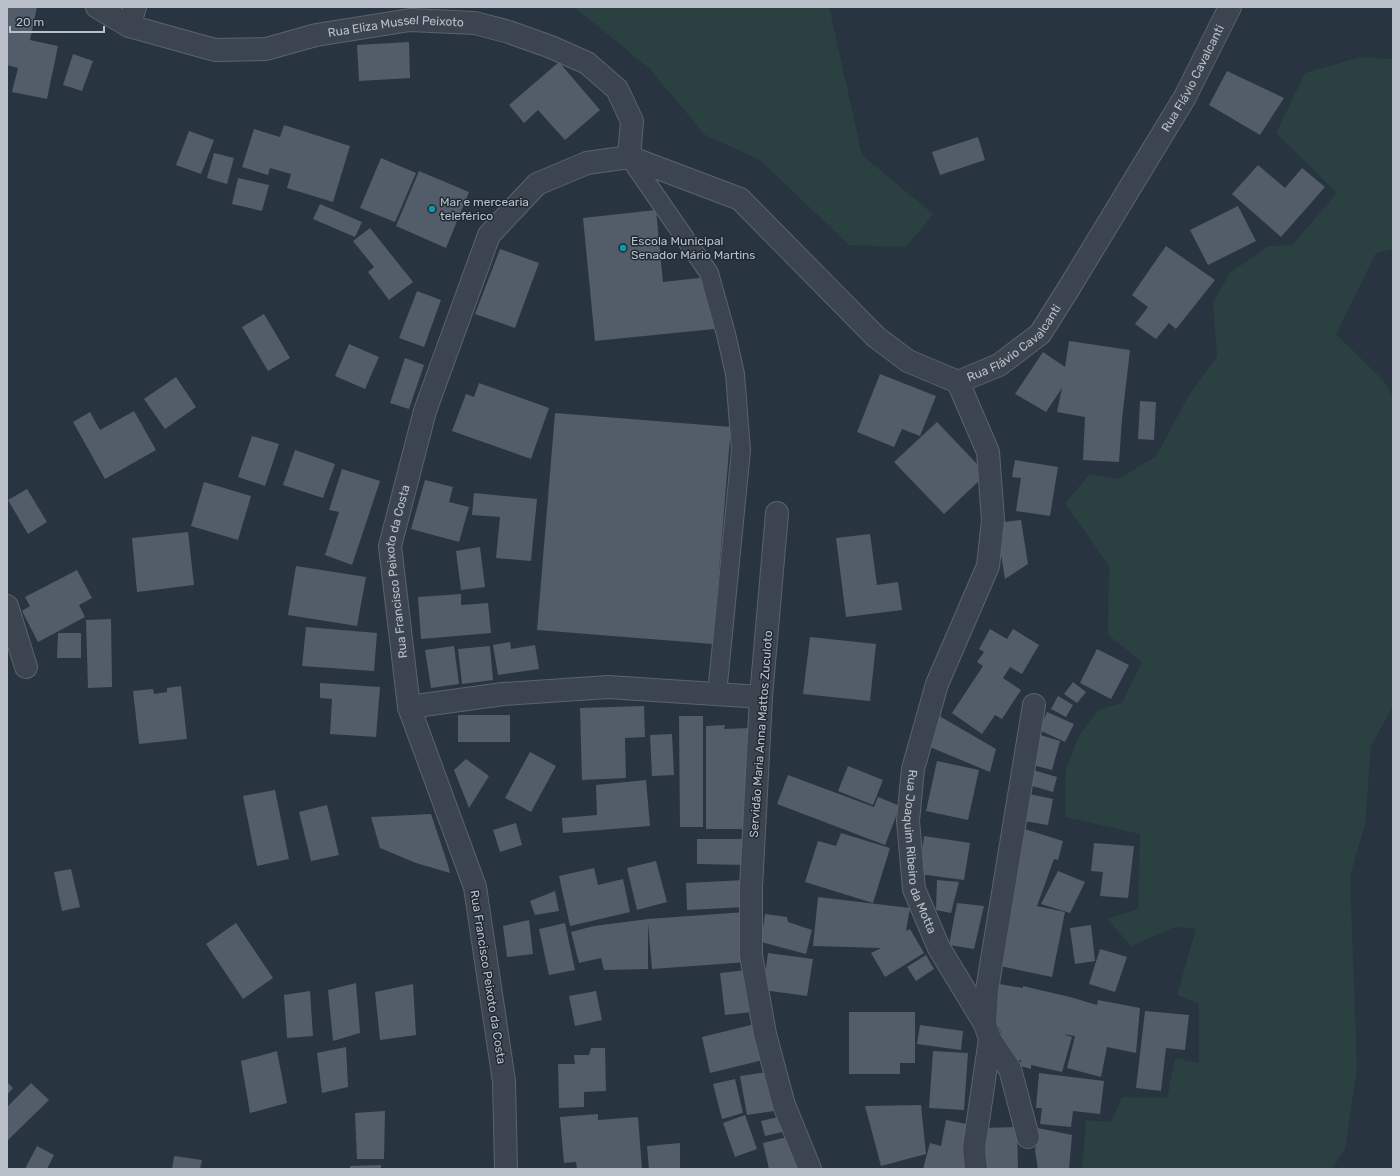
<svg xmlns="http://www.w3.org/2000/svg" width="1400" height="1176" font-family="Rubik,sans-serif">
	<rect width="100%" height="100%" fill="#28343f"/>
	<!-- green -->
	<g fill="#2b4141">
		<polygon points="574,7 829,7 862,155 933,214 906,247 849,245 760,160 705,135 650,69"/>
		<polygon points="1360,57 1393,59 1393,249 1376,253 1336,334 1384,381 1393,397 1393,706 1371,746 1365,824 1350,876 1357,1068 1345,1149 1332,1169 1082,1169 1086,1120 1111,1122 1122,1097 1167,1098 1175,1058 1199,1063 1199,1004 1177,995 1196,929 1175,927 1131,946 1107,919 1138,909 1140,834 1065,817 1066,769 1079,735 1100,709 1122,703 1142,662 1108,635 1109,566 1065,503 1090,474 1119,479 1156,456 1188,397 1217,356 1213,302 1230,273 1268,246 1292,245 1337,193 1276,133 1305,73"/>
	</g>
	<!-- building -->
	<g fill="#525d69">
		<polygon points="7,7 37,7 30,40 58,46 47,99 12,92 18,68 7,65"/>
		<polygon points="409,42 410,78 359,81 357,45"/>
		<polygon points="73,54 93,61 82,91 63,85"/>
		<polygon points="559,62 600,110 565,140 538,110 524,123 509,105"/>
		<polygon points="1227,71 1284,98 1260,135 1209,105"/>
		<polygon points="284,125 350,146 333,202 287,188 291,174 270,168 268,175 242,167 254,129 280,137"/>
		<polygon points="189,131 214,140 201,174 176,165"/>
		<polygon points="978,137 985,160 940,175 932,152"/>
		<polygon points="214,153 234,158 227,184 207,178"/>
		<polygon points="381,158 416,173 395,222 360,208"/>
		<polygon points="1258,165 1285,188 1302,168 1325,187 1281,237 1232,194"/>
		<polygon points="419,171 469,192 446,248 396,226"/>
		<polygon points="238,178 269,185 262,211 232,204"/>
		<polygon points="320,204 362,222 355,237 313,219"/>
		<polygon points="1238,206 1256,241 1208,265 1190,230"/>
		<polygon points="656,210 663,282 708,277 714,329 595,341 583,218"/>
		<polygon points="370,228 413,282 389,300 368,272 374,267 353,241"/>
		<polygon points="1166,246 1215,280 1176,329 1169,323 1156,339 1135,324 1148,307 1132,295"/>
		<polygon points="500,249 539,263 515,328 475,314"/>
		<polygon points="417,291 441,300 424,347 399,338"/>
		<polygon points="264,314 290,358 268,371 242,327"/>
		<polygon points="1069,341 1130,350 1122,419 1119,462 1083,460 1085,417 1057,412 1062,388 1046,412 1015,394 1043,352 1065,367"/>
		<polygon points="349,344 379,357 365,389 335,376"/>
		<polygon points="405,358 424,365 409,409 390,403"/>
		<polygon points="880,374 936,396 920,436 902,429 894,447 857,432"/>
		<polygon points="176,377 196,407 165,429 144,399"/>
		<polygon points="479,383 549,408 531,459 452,431 466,394 474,397"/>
		<polygon points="1140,401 1156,402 1154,440 1138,439"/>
		<polygon points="134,411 156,450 105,479 73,422 90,412 100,430"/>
		<polygon points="555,413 731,427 713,644 537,630"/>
		<polygon points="937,422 977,464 979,481 944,514 894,462"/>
		<polygon points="252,436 279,444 265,486 238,477"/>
		<polygon points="295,450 335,464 323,498 283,485"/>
		<polygon points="1015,460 1058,467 1050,516 1016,511 1021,478 1012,477"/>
		<polygon points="342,469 380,481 352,565 325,555 339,512 329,510"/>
		<polygon points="425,480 453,487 449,502 469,507 459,542 411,529"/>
		<polygon points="204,482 251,496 238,540 191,526"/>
		<polygon points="27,489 47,522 28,534 8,500"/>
		<polygon points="474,493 537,499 531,561 496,558 500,517 472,515"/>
		<polygon points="1021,520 1028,564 1005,579 996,523"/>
		<polygon points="188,532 194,585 137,592 132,538"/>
		<polygon points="870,534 877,585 898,582 902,610 846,617 836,538"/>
		<polygon points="480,547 485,587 461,590 456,551"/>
		<polygon points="296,566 366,577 357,626 288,615"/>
		<polygon points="77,570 92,598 79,605 85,617 38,642 22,611 30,606 25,597"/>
		<polygon points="461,594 461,605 488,603 491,633 421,639 418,597"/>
		<polygon points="111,619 112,687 88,688 86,620"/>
		<polygon points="306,627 377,633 374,671 302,666"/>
		<polygon points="990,629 1007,639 1013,629 1039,645 1022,674 1010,667 1003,678 1021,690 1002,719 995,715 982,734 952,713 983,666 977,662 984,652 979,649"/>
		<polygon points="58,633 81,633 81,658 57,658"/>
		<polygon points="810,637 876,644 870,701 803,694"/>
		<polygon points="510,642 511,649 535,645 539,669 498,675 493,645"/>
		<polygon points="454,646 459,684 431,688 425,650"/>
		<polygon points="490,646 493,680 462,684 458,649"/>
		<polygon points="1097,649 1129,665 1111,699 1080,683"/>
		<polygon points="1073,682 1086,692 1077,703 1064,694"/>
		<polygon points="320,683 380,687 376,737 330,734 332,699 320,698"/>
		<polygon points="181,686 187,739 139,744 133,691 153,689 154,694 167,692 167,688"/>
		<polygon points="1058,696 1073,705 1066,717 1051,709"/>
		<polygon points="644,706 645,737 625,738 626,778 582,780 580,708"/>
		<polygon points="1047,712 1074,724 1065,742 1039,730"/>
		<polygon points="936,714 996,749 990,772 925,745"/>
		<rect x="458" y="715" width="52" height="27"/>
		<polygon points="679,716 703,716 703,827 680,827"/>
		<polygon points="725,725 724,729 752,728 753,829 706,829 706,726"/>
		<polygon points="672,734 674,775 652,776 650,735"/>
		<polygon points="1037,734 1060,741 1052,770 1029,764"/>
		<polygon points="530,752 556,766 531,812 505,798"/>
		<polygon points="466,759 489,776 469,808 454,770"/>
		<polygon points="937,761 979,770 968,820 926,811"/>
		<polygon points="848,766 883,780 873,805 838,791"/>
		<polygon points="1033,770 1057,777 1053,792 1029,785"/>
		<polygon points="788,775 874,807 878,797 900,806 885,845 777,804"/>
		<polygon points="646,780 650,826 563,833 562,818 597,815 596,785"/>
		<polygon points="275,790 289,859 257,866 243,796"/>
		<polygon points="1029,794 1053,799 1048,825 1024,821"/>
		<polygon points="327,805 339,855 311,861 299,812"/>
		<polygon points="431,814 448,865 450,873 416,863 380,848 371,817"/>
		<polygon points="516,823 522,845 500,852 493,830"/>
		<polygon points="1018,827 1063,841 1058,860 1054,859 1037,906 1065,912 1052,977 995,965"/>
		<polygon points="841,833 890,848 873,903 805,882 818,841 836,846"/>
		<polygon points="924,836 970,843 964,880 919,874"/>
		<polygon points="697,839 747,839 747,865 697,864"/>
		<polygon points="1094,843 1134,846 1128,898 1100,896 1103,872 1091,871"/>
		<polygon points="656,861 667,902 637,910 627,868"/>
		<polygon points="594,868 598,885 623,879 630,912 570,926 559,876"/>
		<polygon points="71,869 80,907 62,911 54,872"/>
		<polygon points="1058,871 1085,882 1070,913 1041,904"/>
		<polygon points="745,880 746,907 687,910 686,883"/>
		<polygon points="937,880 959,882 951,913 936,910"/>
		<polygon points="555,891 559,911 535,915 530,901"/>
		<polygon points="818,897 910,908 906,931 910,929 924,953 885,977 871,953 881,948 813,946"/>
		<polygon points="957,903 984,906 974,949 949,945"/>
		<polygon points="745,912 748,962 652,969 648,923 648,969 604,970 601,958 579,963 571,932 594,926 648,919"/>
		<polygon points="765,914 787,917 788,922 812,930 806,954 761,942"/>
		<polygon points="529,920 533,954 507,957 503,926"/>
		<polygon points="236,923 273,978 243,999 206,944"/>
		<polygon points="565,923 575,970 549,975 539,929"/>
		<polygon points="1091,925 1095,961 1075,964 1070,928"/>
		<polygon points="1100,949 1127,957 1115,992 1089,984"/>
		<polygon points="768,953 813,959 807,996 763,990"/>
		<polygon points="926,955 934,969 916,981 907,967"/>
		<polygon points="747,970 752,1012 725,1015 720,973"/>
		<polygon points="356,983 360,1033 333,1041 328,990"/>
		<polygon points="413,984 416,1035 380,1040 375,992"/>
		<polygon points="999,984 1023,988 1023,986 1070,997 1097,1005 1098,1000 1140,1008 1136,1053 1107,1047 1101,1077 1067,1068 1075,1036 1063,1034 1072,1037 1062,1072 1031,1065 1031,1069 1020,1066 1021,1060 1010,1061 999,1027 996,1026"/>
		<polygon points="310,991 313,1036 287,1038 284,995"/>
		<polygon points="596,991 602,1020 575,1026 569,996"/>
		<polygon points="1145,1011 1189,1015 1185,1050 1166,1048 1161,1091 1136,1088"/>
		<polygon points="849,1012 915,1012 915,1063 900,1063 900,1074 849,1074"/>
		<polygon points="759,1023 767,1059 710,1073 702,1037"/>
		<polygon points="920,1025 963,1031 961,1050 917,1044"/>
		<polygon points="346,1047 348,1087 322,1093 317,1053"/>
		<polygon points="591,1048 605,1048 606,1091 584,1092 584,1107 559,1108 558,1064 575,1064 574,1055 589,1055"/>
		<polygon points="277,1051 287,1103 250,1113 241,1061"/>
		<polygon points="933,1051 968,1053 964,1110 929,1108"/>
		<polygon points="767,1072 774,1111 747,1115 740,1076"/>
		<polygon points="1039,1073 1104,1081 1100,1114 1073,1111 1071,1127 1040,1124 1042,1108 1036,1108"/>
		<polygon points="735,1079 743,1113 722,1119 713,1084"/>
		<polygon points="7,1082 13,1088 7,1095"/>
		<polygon points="31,1083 49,1100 7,1141 7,1107"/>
		<polygon points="921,1105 926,1154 881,1166 865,1106"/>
		<polygon points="385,1111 384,1159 357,1159 355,1113"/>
		<polygon points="598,1114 598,1120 638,1117 642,1169 577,1169 576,1162 564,1163 560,1117"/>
		<polygon points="745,1115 757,1149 735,1157 723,1123"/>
		<polygon points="787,1115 791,1130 765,1136 761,1121"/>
		<polygon points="946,1120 972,1125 967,1169 923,1169 930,1143 941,1146"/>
		<polygon points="1017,1127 1018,1169 985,1169 983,1128"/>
		<polygon points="1038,1128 1072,1135 1069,1169 1038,1169 1035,1151"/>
		<polygon points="791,1136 799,1169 769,1169 763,1143"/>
		<polygon points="680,1143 680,1169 649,1169 647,1146"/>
		<polygon points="37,1146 54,1155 47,1169 25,1169"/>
		<polygon points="174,1156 202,1160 200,1169 172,1169"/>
		<polygon points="381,1165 381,1169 350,1169 350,1166"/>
	</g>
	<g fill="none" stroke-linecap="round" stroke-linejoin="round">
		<defs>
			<polyline id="lane" points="629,157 709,273 726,334 735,374 741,450 717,694"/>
			<g id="street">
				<path id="s1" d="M97 7 129 26 215 50 266 49 316 35 410 20 475 23 509 32 551 47 587 63 617 89 632 121 629 157"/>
				<polyline points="129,26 135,7"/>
				<path id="s2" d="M958 382 988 452 993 520 988 566 937 684 913 769 908 821 914 889 939 948 985 1024 990 1039 1010 1069 1028 1137"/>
				<polyline points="777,513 761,697 751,888 751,955 765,1034 784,1105 810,1169"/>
				<polyline points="7,606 26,667"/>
				<polyline points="409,707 503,694 608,687 761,697"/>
				<polyline points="985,1024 987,990 1034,705"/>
				<path id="s3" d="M506 1169 504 1081 475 887 409 707 390 546 425 411 489 235 537 184 587 163 629 157 740 199 876 337 908 361 958 382 999 365 1040 334 1069 288 1185 97 1230 7"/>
				<polyline points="976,1169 974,1148 990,1039"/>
			</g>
		</defs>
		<!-- lane casing -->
		<use href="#lane" stroke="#5a636c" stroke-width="20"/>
		<!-- street casing -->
		<use href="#street" stroke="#5a636c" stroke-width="24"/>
		<!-- lane -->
		<use href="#lane" stroke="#3c454f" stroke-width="18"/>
		<!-- street -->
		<use href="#street" stroke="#3c454f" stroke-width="22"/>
	</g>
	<!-- markers -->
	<g fill="#0f9aa8" stroke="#212a34" stroke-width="1.5">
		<circle cx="432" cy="209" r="4"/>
		<circle cx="623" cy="248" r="4"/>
	</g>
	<g text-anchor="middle" stroke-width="3" stroke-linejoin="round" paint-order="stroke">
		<!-- street labels -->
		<g font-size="12" fill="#b9c0c9" stroke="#212a34">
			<text dy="4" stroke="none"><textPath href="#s1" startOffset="310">Rua Eliza Mussel Peixoto</textPath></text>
			<text dy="4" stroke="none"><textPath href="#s3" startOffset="1932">Rua Flávio Cavalcanti</textPath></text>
			<text dy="4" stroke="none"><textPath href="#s3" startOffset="1608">Rua Flávio Cavalcanti</textPath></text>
			<text dy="4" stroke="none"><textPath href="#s3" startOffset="613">Rua Francisco Peixoto da Costa</textPath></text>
			<text transform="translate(761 734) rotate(-86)" y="4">Servidão Maria Anna Mattos Zuculoto</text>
			<text dy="4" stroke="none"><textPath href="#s2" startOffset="492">Rua Joaquim Ribeiro da Motta</textPath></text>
			<text transform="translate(488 977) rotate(81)" y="4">Rua Francisco Peixoto da Costa</text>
		</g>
		<!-- poi labels -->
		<g font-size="12" fill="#b9c0c9" stroke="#212a34" text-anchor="start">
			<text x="440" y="206">Mar e mercearia<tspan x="440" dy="14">teleférico</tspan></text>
			<text x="631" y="245">Escola Municipal<tspan x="631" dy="14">Senador Mário Martins</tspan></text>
		</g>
	</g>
	<!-- border -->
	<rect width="1400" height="1176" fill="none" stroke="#b9c0c9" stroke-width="16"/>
	<!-- scale -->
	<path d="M10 26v6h94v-6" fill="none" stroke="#b9c0c9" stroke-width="2"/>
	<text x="16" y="26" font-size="12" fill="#b9c0c9" stroke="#212a34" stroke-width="3" paint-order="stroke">20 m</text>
</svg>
